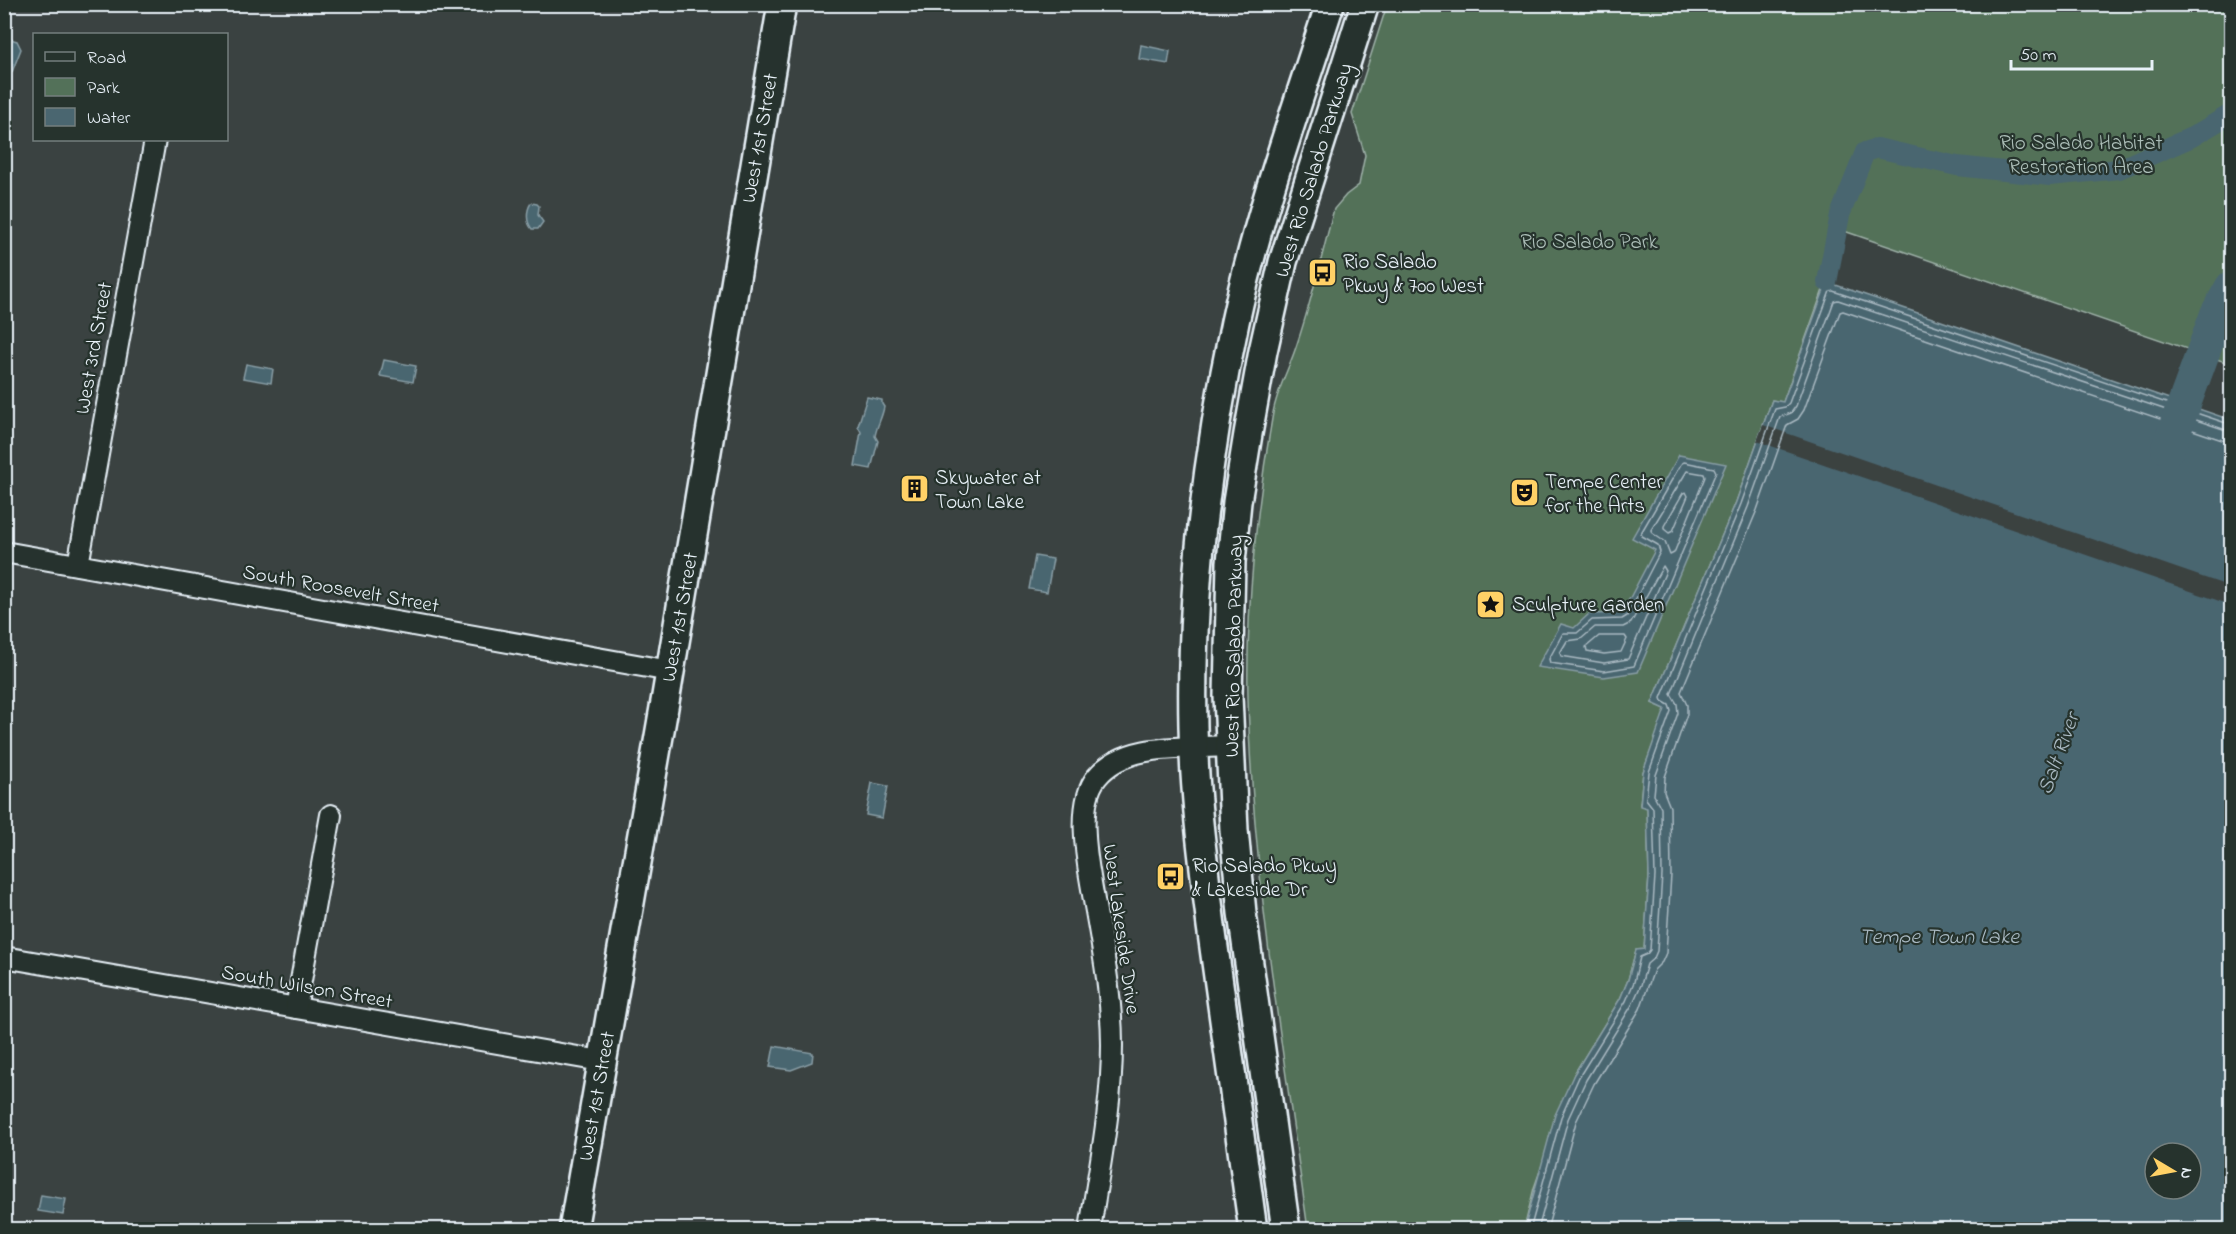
<svg xmlns="http://www.w3.org/2000/svg" width="2236" height="1234" font-family="'Indie Flower',sans-serif">
	<rect width="100%" height="100%" fill="#3a4241"/>
	<filter id="ink" filterUnits="userSpaceOnUse"><feTurbulence type="fractalNoise" baseFrequency=".0167" numOctaves="2"/><feDisplacementMap in="SourceGraphic" scale="12" xChannelSelector="R" yChannelSelector="G"/><feConvolveMatrix kernelMatrix="1 2 1 2 8 2 1 2 1" color-interpolation-filters="sRGB"/></filter>
	<g filter="url(#ink)">
		<!-- green -->
		<path fill="#537159" stroke="#9eb1a8" stroke-width="1.5" d="M1387 5H2231V364L1844 231 1783 402 1772 400 1736 502 1652 703 1666 709 1643 772 1640 805 1647 807 1649 876 1644 950H1636L1628 980 1620 999 1574 1074 1534 1188 1524 1229 1308 1230C1284 1053 1252 876 1248 697 1246 607 1257 502 1273 413 1277 389 1290 367 1297 344 1312 300 1322 254 1334 209L1346 195 1359 185 1365 155 1352 114Z"/>
		<!-- water -->
		<g fill="#4a6670" stroke="#899ea6" stroke-width="1.5" fill-rule="evenodd">
			<path d="M10 39 17 41 21 49 12 72H5C4 61 3 48 10 39Z"/>
			<polygon points="1141,45 1170,51 1168,64 1139,59"/>
			<path d="M531 203 537 204 539 206 538 215 543 222 538 229H532C526 222 526 211 531 203Z"/>
			<path d="M1827 282 2231 420V1229L1524 1230 1555 1115 1574 1074 1620 999 1628 980 1636 950 1644 949 1649 876 1647 808 1640 806 1643 772 1665 709 1652 703 1736 502 1772 400 1783 402ZM2155 1153H2191V1189H2155Z"/>
			<polygon points="384,360 416,366 413,382 380,376"/>
			<polygon points="246,364 273,369 271,383 243,378"/>
			<path d="M867 397 882 400V404L884 407C882 418 877 425 875 436L878 441 871 469 855 466 861 432 858 426Z"/>
			<polygon points="1679,455 1726,464 1638,672 1604,677 1537,667 1561,624 1574,628 1589,614 1622,613 1655,550 1632,538"/>
			<polygon points="1035,556 1053,559 1047,592 1029,589"/>
			<polygon points="872,783 888,786 882,818 866,815"/>
			<polygon points="774,1046 813,1053 812,1062 791,1070 770,1067"/>
			<polygon points="41,1195 66,1199 63,1215 38,1211"/>
		</g>
		<!-- pier -->
		<polygon fill="#3a4241" points="1763,425 2231,587 2231,605 1757,441"/>
		<g fill="none" stroke-linecap="round" stroke-linejoin="round">
			<!-- shore -->
			<g stroke="#a9b9c2" stroke-width="1.5">
				<polygon points="1684,462 1714,468 1716,472 1634,666 1604,671 1550,663 1549,659 1563,633 1577,633 1592,620 1622,619 1627,616 1660,552 1658,545 1642,536 1641,533 1681,464"/>
				<polygon points="1687,471 1704,474 1705,477 1674,553 1670,555 1665,542 1652,533 1651,530"/>
				<polygon points="1686,492 1688,496 1673,531 1669,533 1664,529 1664,526 1683,493"/>
				<polygon points="1663,566 1666,571 1628,659 1604,663 1561,656 1560,653 1567,641 1581,639 1595,627 1623,627 1631,623"/>
				<polygon points="1599,636 1625,636 1627,639 1621,652 1604,654 1587,651 1586,647"/>
				<polyline points="1530,1230 1561,1117 1579,1077 1626,1001 1634,982 1640,957 1647,954 1650,950 1655,876 1653,808 1646,799 1649,772 1671,711 1669,705 1662,701 1661,698 1741,504 1775,409 1785,407 1789,403 1830,291 1833,291 2232,425"/>
				<polyline points="1538,1230 1568,1119 1586,1080 1632,1005 1641,985 1647,964 1654,958 1657,951 1662,875 1661,808 1654,795 1656,775 1678,713 1677,704 1671,694 1748,507 1780,417 1791,413 1796,406 1834,301 1838,300 2232,432"/>
				<polyline points="1547,1230 1576,1122 1594,1084 1640,1009 1654,970 1662,962 1666,953 1671,875 1670,807 1664,792 1665,777 1687,714 1687,705 1681,692 1757,510 1787,425 1798,419 1804,410 1840,312 1843,311 2222,440 2232,441"/>
			</g>
			<!-- canal -->
			<polyline stroke="#4a6670" stroke-width="20" points="1827,282 1840,215 1865,152 1877,148 1957,166 2050,176 2119,169 2192,137 2232,113"/>
			<!-- river -->
			<polyline stroke="#4a6670" stroke-width="34" points="2168,448 2217,314 2232,287"/>
			<defs>
				<g id="street">
					<polyline points="4,552 670,671"/>
					<polyline points="78,565 155,140"/>
					<polyline points="4,957 601,1061"/>
					<polyline points="296,1008 331,815"/>
					<path d="M1090 1230C1099 1168 1112 1107 1112 1045 1112 991 1100 936 1091 883 1086 855 1077 801 1097 777 1126 741 1187 749 1229 746"/>
				</g>
				<g id="secondary">
					<polyline points="573,1230 666,696 782,4"/>
					<path d="M1253 1230C1239 1128 1224 1027 1211 926 1203 860 1194 793 1193 726 1190 591 1207 454 1235 322 1258 215 1296 109 1330 4"/>
					<polyline points="1286,1230 1242,913 1234,830 1228,696 1231,562 1237,502 1248,434 1263,351 1283,262 1365,4"/>
				</g>
			</defs>
			<!-- street casing -->
			<use href="#street" stroke="#e8f1f8" stroke-width="24"/>
			<!-- secondary casing -->
			<use href="#secondary" stroke="#e8f1f8" stroke-width="32"/>
			<!-- street -->
			<use href="#street" stroke="#26332d" stroke-width="20"/>
			<!-- secondary -->
			<use href="#secondary" stroke="#26332d" stroke-width="27"/>
		</g>
	</g>
	<!-- icons -->
	<defs>
		<symbol id="bus-square" viewBox="-11 -11 22 22"><rect x="-9" y="-9" width="18" height="18" rx="4" fill="#ffd166" stroke="#26332d"/><path d="M-5-6H5V4H4V6H2V4H-2V6H-4V4H-5ZM-3.5-4V0h7V-4ZM-3.5 1.2v1.5H-2V1.2ZM2 1.2v1.5H3.5V1.2Z" fill="#111"/></symbol>
		<symbol id="building-square" viewBox="-11 -11 22 22"><rect x="-9" y="-9" width="18" height="18" rx="4" fill="#ffd166" stroke="#26332d"/><path d="M-4-6H4V6H1V3H-1V6H-4ZM-2.5-4.3h1.7v1.8h-1.7ZM.8-4.3h1.7v1.8H.8ZM-2.5-1h1.7V.8h-1.7ZM.8-1h1.7V.8H.8Z" fill="#111"/></symbol>
		<symbol id="theatre-square" viewBox="-11 -11 22 22"><rect x="-9" y="-9" width="18" height="18" rx="4" fill="#ffd166" stroke="#26332d"/><path d="M-5-5.5Q0-4 5-5.5V0Q5 5 0 6Q-5 5-5 0ZM-3.3-2.5H-1v1.5H-3.3ZM1-2.5H3.3v1.5H1ZM-2.8 1Q0 5.5 2.8 1Z" fill="#111"/></symbol>
		<symbol id="sight-square" viewBox="-11 -11 22 22"><rect x="-9" y="-9" width="18" height="18" rx="4" fill="#ffd166" stroke="#26332d"/><path d="M0-6L1.8-2.2L6-1.7L2.9 1.2L3.7 5.4L0 3.3L-3.7 5.4L-2.9 1.2L-6-1.7L-1.8-2.2Z" fill="#111"/></symbol>
	</defs>
	<g fill-rule="evenodd">
		<use href="#bus-square" x="1306" y="256" width="33" height="33"/>
		<use href="#building-square" x="898" y="472" width="33" height="33"/>
		<use href="#theatre-square" x="1508" y="476" width="33" height="33"/>
		<use href="#sight-square" x="1474" y="588" width="33" height="33"/>
		<use href="#bus-square" x="1154" y="860" width="33" height="33"/>
	</g>
	<g text-anchor="middle" stroke-width="4.5" stroke-linejoin="round" paint-order="stroke">
		<!-- street labels -->
		<g font-size="21" fill="#e8f1f8" stroke="#26332d">
			<text transform="translate(759 138) rotate(-80)" y="7">West 1st Street</text>
			<text transform="translate(1313 170) rotate(-73)" y="7">West Rio Salado Parkway</text>
			<text transform="translate(93 348) rotate(-80)" y="7">West 3rd Street</text>
			<text transform="translate(341 588) rotate(10)" y="7">South Roosevelt Street</text>
			<text transform="translate(679 617) rotate(-80)" y="7">West 1st Street</text>
			<text transform="translate(1233 646) rotate(-89)" y="7">West Rio Salado Parkway</text>
			<text transform="translate(1122 929) rotate(82)" y="7">West Lakeside Drive</text>
			<text transform="translate(307 986) rotate(10)" y="7">South Wilson Street</text>
			<text transform="translate(596 1096) rotate(-80)" y="7">West 1st Street</text>
		</g>
		<!-- park labels -->
		<g font-size="21" fill="#acbeb8" stroke="#26332d">
			<text x="2081" y="149">Rio Salado Habitat<tspan x="2081" dy="24">Restoration Area</tspan></text>
			<text x="1589" y="248">Rio Salado Park</text>
		</g>
		<!-- poi labels -->
		<g font-size="21" fill="#e8f1f8" stroke="#26332d" text-anchor="start">
			<text x="1343" y="268">Rio Salado<tspan x="1343" dy="24">Pkwy &amp; 700 West</tspan></text>
			<text x="935" y="484">Skywater at<tspan x="935" dy="24">Town Lake</tspan></text>
			<text x="1545" y="488">Tempe Center<tspan x="1545" dy="24">for the Arts</tspan></text>
			<text x="1512" y="611">Sculpture Garden</text>
			<text x="1192" y="872">Rio Salado Pkwy<tspan x="1192" dy="24">&amp; Lakeside Dr</tspan></text>
		</g>
		<!-- water labels -->
		<g font-size="22" font-style="italic" fill="#a9b9c2" stroke="#26332d">
			<text transform="translate(2057 753) rotate(-70)" y="8">Salt River</text>
			<text x="1939" y="943">Tempe Town Lake</text>
		</g>
	</g>
	<!-- margin -->
	<rect width="2236" height="1234" fill="none" stroke="#26332d" stroke-width="24"/>
	<rect x="12" y="12" width="2212" height="1210" fill="none" stroke="#e8f1f8" stroke-width="2" filter="url(#ink)"/>
	<!-- legend -->
	<rect x="33" y="33" width="195" height="108" fill="#26332d" stroke="#747f7e" stroke-width="1.5"/>
	<rect x="45" y="52" width="30" height="9" fill="#26332d" stroke="#747f7e" stroke-width="1.5"/>
	<text x="87" y="63" font-size="18" fill="#e8f1f8">Road</text>
	<rect x="45" y="78" width="30" height="18" fill="#537159" stroke="#747f7e" stroke-width="1.5"/>
	<text x="87" y="93" font-size="18" fill="#e8f1f8">Park</text>
	<rect x="45" y="108" width="30" height="18" fill="#4a6670" stroke="#747f7e" stroke-width="1.5"/>
	<text x="87" y="123" font-size="18" fill="#e8f1f8">Water</text>
	<!-- north arrow -->
	<g transform="translate(2173 1171) rotate(100)"><circle r="28" fill="#26332d" stroke="#747f7e" stroke-width="1.5"/>
	<path d="M0-4.5L10 22L0 15L-10 22Z" fill="#ffd166"/>
	<text y="-9" font-size="16" font-weight="bold" text-anchor="middle" fill="#e8f1f8">N</text>
	</g>
	<!-- scale -->
	<path d="M2011 60v9h141v-9" fill="none" stroke="#e8f1f8" stroke-width="3"/>
	<text x="2020" y="60" font-size="18" fill="#e8f1f8" stroke="#26332d" stroke-width="4.5" paint-order="stroke">50 m</text>
</svg>
